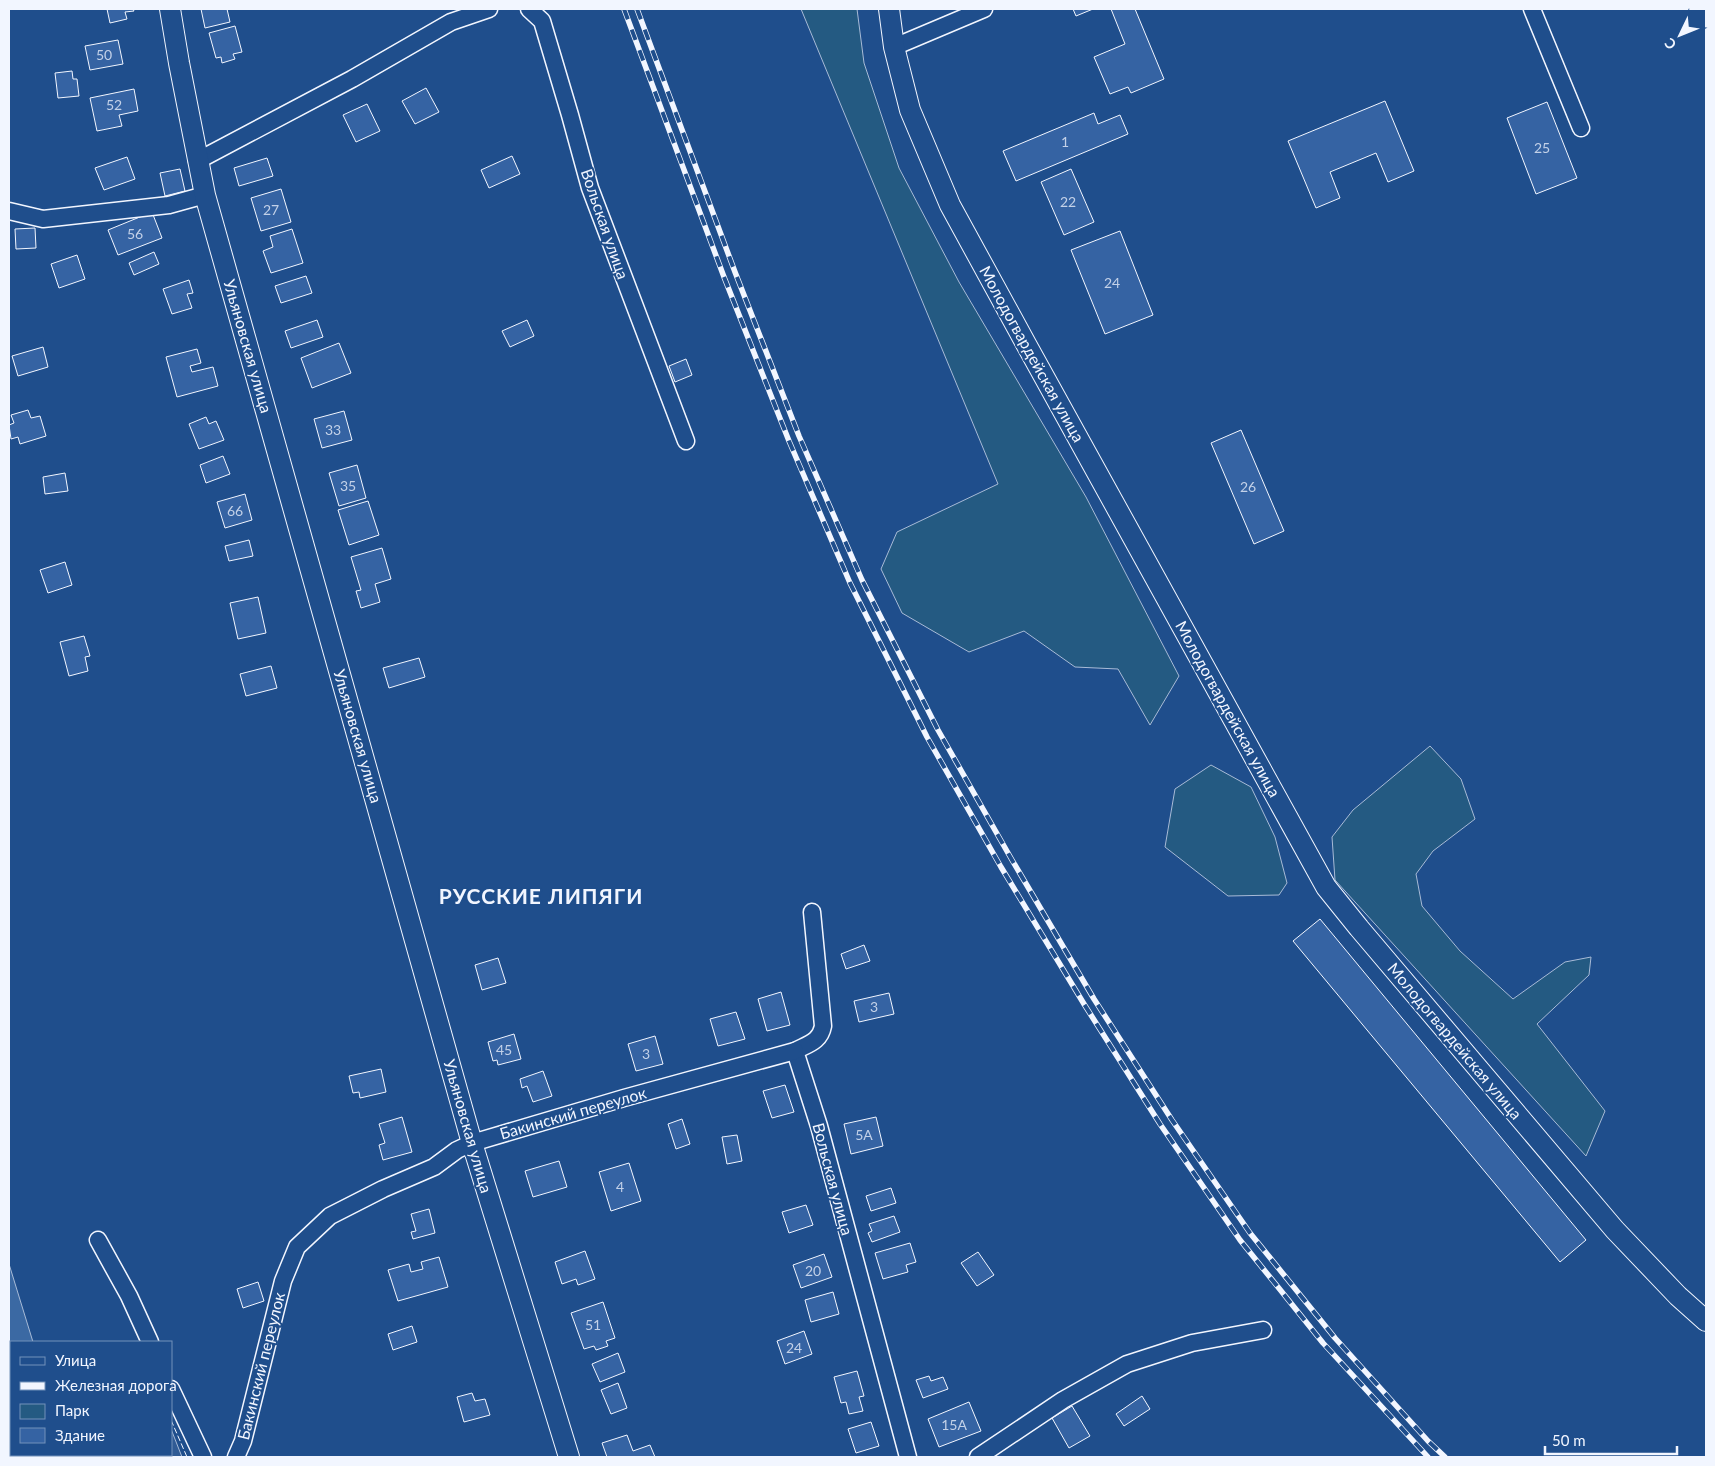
<svg xmlns="http://www.w3.org/2000/svg" width="1715" height="1466" font-family="Lato,sans-serif">
	<rect width="100%" height="100%" fill="#1f4e8c"/>
	<!-- green -->
	<g fill="#245a82" stroke="#a8bbd7">
		<polygon points="801,9 857,9 864,63 899,168 959,282 1086,497 1179,676 1150,725 1118,669 1075,667 1024,631 969,652 902,613 881,569 897,532 998,484"/>
		<polygon points="1430,746 1461,779 1475,819 1433,851 1416,874 1422,906 1460,951 1513,999 1565,962 1591,957 1589,975 1537,1024 1605,1111 1586,1156 1335,880 1332,837 1353,810"/>
		<polygon points="1211,765 1251,787 1275,837 1287,883 1279,895 1228,896 1165,847 1175,789"/>
	</g>
	<!-- parking -->
	<polygon fill="#305b95" stroke="#a8bbd7" points="171,1429 182,1457 80,1457 79,1455 171,1455"/>
	<!-- water -->
	<polygon fill="#3b69a3" stroke="#a8bbd7" points="9,1264 33,1342 11,1342 11,1455 59,1455 59,1457 9,1457"/>
	<!-- building -->
	<g fill="#3563a3" stroke="#f2f6ff">
		<polygon points="107,9 133,9 134,11 125,12 127,19 110,23"/>
		<polygon points="201,9 227,9 230,22 205,28"/>
		<polygon points="1073,9 1093,9 1076,16"/>
		<polygon points="1111,9 1135,9 1164,79 1131,93 1128,87 1110,94 1094,57 1125,44"/>
		<polygon points="235,26 242,52 233,54 235,59 222,63 221,57 216,58 209,33"/>
		<polygon points="118,40 123,64 90,70 85,46"/>
		<polygon points="72,71 73,79 77,79 79,96 58,98 55,73"/>
		<polygon points="426,88 439,112 415,124 402,101"/>
		<polygon points="134,89 138,111 119,115 122,126 97,131 90,98"/>
		<polygon points="1385,101 1414,171 1388,182 1376,153 1330,172 1340,198 1316,208 1288,141"/>
		<polygon points="1547,102 1577,178 1536,194 1507,118"/>
		<polygon points="367,104 380,131 356,142 343,115"/>
		<polygon points="1094,113 1098,124 1120,115 1128,134 1016,181 1003,151"/>
		<polygon points="512,156 520,174 489,188 481,170"/>
		<polygon points="127,157 135,179 104,190 95,168"/>
		<polygon points="267,158 273,176 239,186 234,168"/>
		<polygon points="180,169 185,191 165,196 160,173"/>
		<polygon points="1071,169 1094,222 1064,235 1041,182"/>
		<polygon points="281,189 291,222 261,231 251,198"/>
		<polygon points="152,212 162,238 118,255 108,230"/>
		<polygon points="35,228 36,248 16,249 15,229"/>
		<polygon points="292,229 303,263 271,273 263,251 273,247 270,236"/>
		<polygon points="1120,231 1153,315 1105,334 1071,250"/>
		<polygon points="154,252 159,264 134,275 129,263"/>
		<polygon points="77,255 85,279 59,288 51,264"/>
		<polygon points="306,276 312,293 281,303 275,286"/>
		<polygon points="189,280 193,293 187,294 192,308 172,314 163,289"/>
		<polygon points="317,320 323,337 291,348 285,331"/>
		<polygon points="527,320 534,336 510,347 502,331"/>
		<polygon points="339,343 351,373 312,388 301,358"/>
		<polygon points="43,347 48,367 18,376 12,356"/>
		<polygon points="197,349 201,363 190,366 192,372 213,367 218,386 177,397 166,357"/>
		<polygon points="686,359 692,375 675,382 669,366"/>
		<polygon points="28,410 31,418 40,416 46,436 20,444 18,437 11,439 9,425 14,423 11,415"/>
		<polygon points="344,411 352,440 322,448 314,419"/>
		<polygon points="206,417 209,424 216,421 224,440 199,449 189,424"/>
		<polygon points="1241,430 1284,531 1254,544 1211,443"/>
		<polygon points="223,456 230,474 206,483 200,465"/>
		<polygon points="357,465 366,498 339,506 329,473"/>
		<polygon points="65,473 68,491 45,494 43,477"/>
		<polygon points="245,494 252,520 225,528 217,502"/>
		<polygon points="368,501 379,535 349,545 338,510"/>
		<polygon points="249,540 253,556 229,561 225,546"/>
		<polygon points="382,548 391,579 375,584 380,602 361,608 356,591 361,590 351,557"/>
		<polygon points="65,562 72,585 48,593 40,570"/>
		<polygon points="258,597 266,633 238,639 230,603"/>
		<polygon points="84,636 90,656 85,657 88,671 69,676 60,642"/>
		<polygon points="419,658 425,677 389,688 383,668"/>
		<polygon points="271,666 277,688 246,696 240,674"/>
		<polygon points="1320,919 1586,1240 1560,1262 1293,941"/>
		<polygon points="864,945 870,961 846,969 841,954"/>
		<polygon points="498,958 506,983 482,990 475,965"/>
		<polygon points="781,992 790,1025 767,1031 758,999"/>
		<polygon points="889,993 894,1014 859,1022 854,1001"/>
		<polygon points="736,1012 745,1039 718,1046 710,1019"/>
		<polygon points="514,1034 521,1059 498,1065 497,1060 493,1061 488,1042"/>
		<polygon points="655,1036 663,1064 636,1071 628,1044"/>
		<polygon points="381,1069 386,1092 360,1098 359,1092 353,1093 349,1076"/>
		<polygon points="543,1071 552,1096 533,1102 527,1086 522,1088 520,1079"/>
		<polygon points="785,1085 794,1112 772,1118 763,1091"/>
		<polygon points="402,1117 412,1152 383,1160 379,1145 385,1143 379,1124"/>
		<polygon points="876,1117 883,1146 851,1154 844,1124"/>
		<polygon points="682,1119 690,1144 676,1149 668,1124"/>
		<polygon points="737,1135 742,1161 727,1164 722,1137"/>
		<polygon points="559,1161 567,1187 533,1197 525,1171"/>
		<polygon points="629,1163 641,1201 611,1211 599,1172"/>
		<polygon points="891,1188 896,1203 871,1211 866,1196"/>
		<polygon points="806,1205 813,1225 789,1233 782,1212"/>
		<polygon points="429,1209 435,1233 413,1239 411,1232 416,1231 411,1214"/>
		<polygon points="894,1216 900,1232 872,1242 868,1233 872,1231 869,1224"/>
		<polygon points="910,1243 916,1262 906,1265 908,1272 883,1279 875,1253"/>
		<polygon points="585,1251 595,1279 578,1285 576,1279 562,1284 555,1262"/>
		<polygon points="978,1252 994,1275 977,1286 961,1263"/>
		<polygon points="824,1254 832,1277 801,1288 793,1265"/>
		<polygon points="439,1257 448,1287 398,1301 388,1270 409,1264 411,1272 423,1269 421,1262"/>
		<polygon points="258,1282 264,1301 243,1308 237,1289"/>
		<polygon points="833,1292 839,1314 811,1322 805,1300"/>
		<polygon points="603,1302 615,1338 606,1341 608,1346 596,1350 594,1346 584,1349 571,1313"/>
		<polygon points="412,1326 417,1342 393,1350 388,1334"/>
		<polygon points="804,1331 812,1354 785,1364 777,1341"/>
		<polygon points="618,1353 625,1372 600,1382 592,1364"/>
		<polygon points="857,1371 864,1396 859,1397 863,1411 849,1414 846,1402 841,1403 834,1377"/>
		<polygon points="929,1376 931,1381 943,1377 948,1389 923,1398 916,1380"/>
		<polygon points="618,1383 627,1408 611,1414 601,1390"/>
		<polygon points="472,1393 475,1401 485,1399 490,1415 464,1422 457,1397"/>
		<polygon points="1142,1396 1150,1409 1124,1426 1116,1414"/>
		<polygon points="969,1402 981,1431 939,1447 928,1419"/>
		<polygon points="1072,1406 1090,1436 1069,1448 1052,1418"/>
		<polygon points="871,1422 879,1446 856,1453 848,1429"/>
		<polygon points="627,1435 633,1451 650,1445 655,1457 607,1457 602,1443"/>
	</g>
	<g fill="none" stroke-linecap="round" stroke-linejoin="round">
		<defs>
			<g id="minor">
				<polyline points="529,9 542,21 570,115 590,188 686,441"/>
				<polyline points="1532,9 1581,128"/>
				<polyline points="894,47 984,9"/>
				<polyline points="197,161 352,79 451,22 489,9"/>
				<polyline points="9,211 43,219 169,205 205,195"/>
				<path d="M812 912 823 1026C820 1042 808 1044 795 1051L819 1126 908 1457"/>
				<polyline points="98,1240 129,1296 150,1342"/>
				<polyline points="171,1389 203,1457"/>
				<polyline points="236,1457 243,1441 283,1281 297,1247 330,1216 383,1189 434,1167 457,1150 472,1143 624,1098 795,1051"/>
				<polyline points="978,1457 1063,1400 1127,1364 1192,1343 1263,1330"/>
			</g>
			<g id="tertiary">
				<polyline points="170,9 179,63 205,195 472,1143 569,1457"/>
				<polyline points="889,9 894,47 910,110 950,205 1026,344 1326,887 1359,928 1615,1230 1678,1296 1706,1321"/>
			</g>
		</defs>
		<!-- minor casing -->
		<use href="#minor" stroke="#f2f6ff" stroke-width="19"/>
		<!-- tertiary casing -->
		<use href="#tertiary" stroke="#f2f6ff" stroke-width="22"/>
		<!-- minor -->
		<use href="#minor" stroke="#1f4e8c" stroke-width="16"/>
		<!-- tertiary -->
		<use href="#tertiary" stroke="#1f4e8c" stroke-width="20"/>
		<defs>
			<g id="rail">
				<polyline points="624,9 724,277 789,441 850,583 927,737 1001,867 1084,1004 1160,1124 1240,1240 1323,1343 1428,1457"/>
				<polyline points="637,9 735,272 799,436 862,580 938,730 1012,860 1094,999 1172,1120 1250,1233 1335,1338 1428,1441 1445,1457"/>
			</g>
		</defs>
		<!-- rail casing -->
		<use href="#rail" stroke="#f2f6ff" stroke-width="5.5"/>
		<!-- rail -->
		<use href="#rail" stroke="#1f4e8c" stroke-width="4" stroke-dasharray="11" stroke-linecap="butt"/>
		<!-- fence -->
		<polyline stroke="#f2f6ff" stroke-width="1" stroke-dasharray="6 2.5" stroke-linecap="butt" points="171,1420 187,1457"/>
	</g>
	<g text-anchor="middle" stroke-width="4" stroke-linejoin="round" paint-order="stroke">
		<!-- number labels -->
		<g font-size="14" fill="#c3d1e8">
			<text x="104" y="60">50</text>
			<text x="114" y="110">52</text>
			<text x="1065" y="147">1</text>
			<text x="1542" y="153">25</text>
			<text x="1068" y="207">22</text>
			<text x="271" y="215">27</text>
			<text x="135" y="239">56</text>
			<text x="1112" y="288">24</text>
			<text x="333" y="435">33</text>
			<text x="348" y="491">35</text>
			<text x="1248" y="492">26</text>
			<text x="235" y="516">66</text>
			<text x="874" y="1012">3</text>
			<text x="504" y="1055">45</text>
			<text x="646" y="1059">3</text>
			<text x="864" y="1140">5А</text>
			<text x="620" y="1192">4</text>
			<text x="813" y="1276">20</text>
			<text x="593" y="1330">51</text>
			<text x="794" y="1353">24</text>
			<text x="954" y="1430">15А</text>
		</g>
		<!-- street labels -->
		<g font-size="16" fill="#f2f6ff" stroke="#1f4e8c">
			<text transform="translate(605 224) rotate(71)" y="6">Вольская улица</text>
			<text transform="translate(248 346) rotate(74)" y="6">Ульяновская улица</text>
			<text transform="translate(1032 354) rotate(61)" y="6">Молодогвардейская улица</text>
			<text transform="translate(1228 709) rotate(61)" y="6">Молодогвардейская улица</text>
			<text transform="translate(358 736) rotate(74)" y="6">Ульяновская улица</text>
			<text transform="translate(1455 1041) rotate(50)" y="6">Молодогвардейская улица</text>
			<text transform="translate(573 1113) rotate(-16)" y="6">Бакинский переулок</text>
			<text transform="translate(468 1126) rotate(74)" y="6">Ульяновская улица</text>
			<text transform="translate(833 1179) rotate(75)" y="6">Вольская улица</text>
			<text transform="translate(261 1366) rotate(-76)" y="6">Бакинский переулок</text>
		</g>
		<!-- district labels -->
		<g font-size="21" font-weight="bold" letter-spacing="1" fill="#f2f6ff" stroke="#1f4e8c">
			<text x="541" y="904">РУССКИЕ ЛИПЯГИ</text>
		</g>
	</g>
	<!-- border -->
	<rect width="1715" height="1466" fill="none" stroke="#f2f6ff" stroke-width="20"/>
	<!-- legend -->
	<rect x="10" y="1341" width="162" height="115" fill="#1f4e8c" stroke="#7391ba"/>
	<rect x="20" y="1357" width="25" height="8" fill="#1f4e8c" stroke="#7391ba"/>
	<text x="55" y="1366" font-size="15" fill="#f2f6ff">Улица</text>
	<rect x="20" y="1382" width="25" height="8" fill="#f2f6ff" stroke="#7391ba"/>
	<text x="55" y="1391" font-size="15" fill="#f2f6ff">Железная дорога</text>
	<rect x="20" y="1404" width="25" height="15" fill="#245a82" stroke="#7391ba"/>
	<text x="55" y="1416" font-size="15" fill="#f2f6ff">Парк</text>
	<rect x="20" y="1428" width="25" height="15" fill="#3563a3" stroke="#7391ba"/>
	<text x="55" y="1441" font-size="15" fill="#f2f6ff">Здание</text>
	<!-- north arrow -->
	<g transform="translate(1680 35) rotate(227)" stroke="#1f4e8c" stroke-width="4" paint-order="stroke">
	<path d="M0-4L9 19L0 12L-9 19Z" fill="#f2f6ff"/>
	<text y="-8" font-size="14" font-weight="bold" text-anchor="middle" fill="#f2f6ff">С</text>
	</g>
	<!-- scale -->
	<path d="M1545 1446v8h132v-8" fill="none" stroke="#f2f6ff" stroke-width="2.5"/>
	<text x="1552" y="1446" font-size="15" fill="#f2f6ff" stroke="#1f4e8c" stroke-width="4" paint-order="stroke">50 m</text>
</svg>
